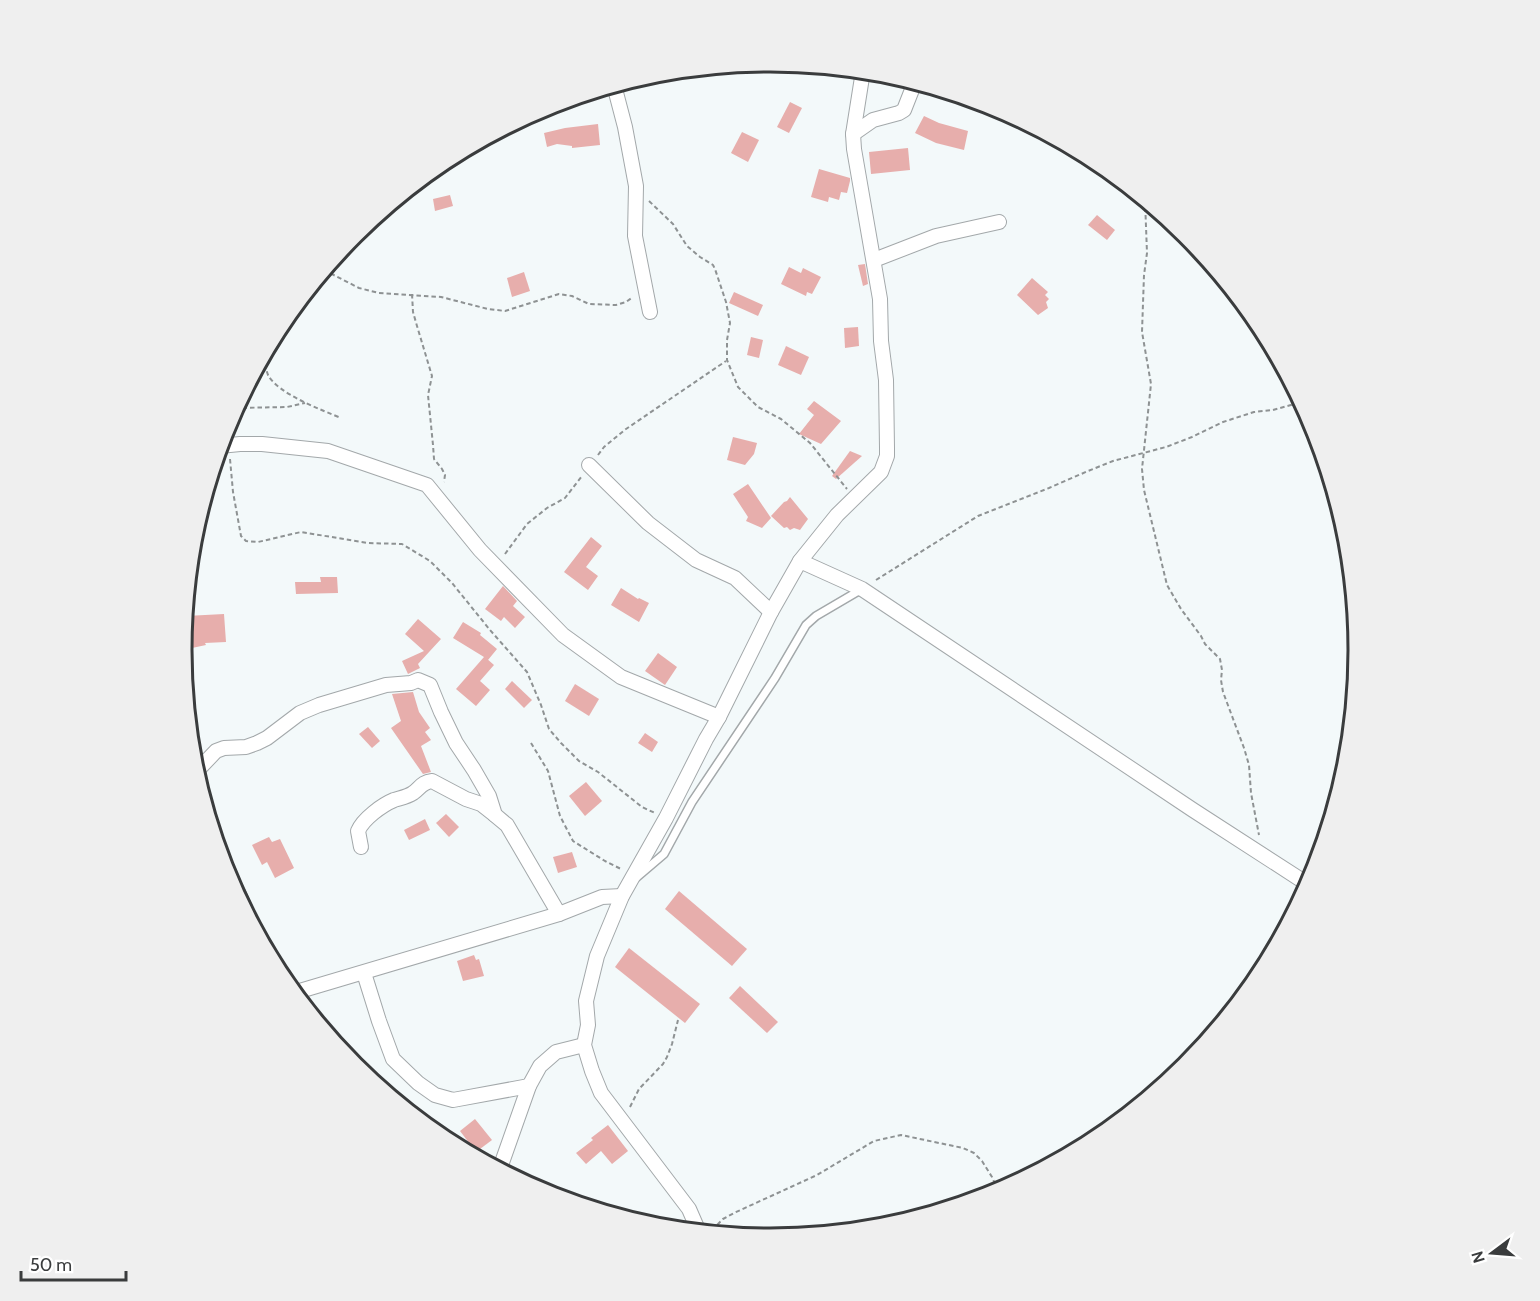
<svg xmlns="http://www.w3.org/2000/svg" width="1540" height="1301" font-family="Cabin,sans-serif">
	<rect width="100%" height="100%" fill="#f3f9fa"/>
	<!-- building -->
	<g fill="#e7aeac">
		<polygon points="790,102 802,108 789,133 777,127"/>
		<polygon points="924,116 939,123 968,131 964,150 936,143 915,133"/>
		<polygon points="598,124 600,145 572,148 572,146 557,144 547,147 544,133 565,128"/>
		<polygon points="742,132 759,140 748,162 731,153"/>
		<polygon points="908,148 910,170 871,174 869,152"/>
		<polygon points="819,169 850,178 850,181 847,193 841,192 839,200 829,197 828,202 811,197"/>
		<polygon points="450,195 453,206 435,211 433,199"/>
		<polygon points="1097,215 1115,230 1107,240 1088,225"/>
		<polygon points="865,264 868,284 863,286 858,265"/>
		<polygon points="789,267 801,273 803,268 821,277 812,294 807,292 806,296 781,284"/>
		<polygon points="524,272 530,291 512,297 507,278"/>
		<polygon points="1032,278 1048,292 1045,295 1049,299 1046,302 1048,308 1038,315 1017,295"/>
		<polygon points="734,292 763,305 758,316 729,303"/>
		<polygon points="858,327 859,346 845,348 844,328"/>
		<polygon points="751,337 763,340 759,358 747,355"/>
		<polygon points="786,346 809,357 801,375 778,365"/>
		<polygon points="814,401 841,421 821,444 799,434 814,415 807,409"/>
		<polygon points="733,437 757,443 754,454 745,465 727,460"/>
		<polygon points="850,451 862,456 836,479 832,476"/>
		<polygon points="748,484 771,518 762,528 746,521 748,517 733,494"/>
		<polygon points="790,497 808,519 800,530 794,528 790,530 787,527 784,528 771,516 784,502 787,501"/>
		<polygon points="591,537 602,546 586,567 598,576 588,590 564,572"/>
		<polygon points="320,577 337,577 338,593 296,594 295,582 321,582"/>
		<polygon points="503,586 517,601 513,606 525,617 515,628 504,617 501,621 485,609"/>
		<polygon points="621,588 638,599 639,598 649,603 639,622 611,605"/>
		<polygon points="224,614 226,642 205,643 206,645 192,648 189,631 187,631 186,616"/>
		<polygon points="418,619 441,639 418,664 420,668 408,674 402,661 424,651 405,634"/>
		<polygon points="463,622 481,633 480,635 497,649 488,660 486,658 494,665 480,681 490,690 476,706 456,689 484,657 453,638"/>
		<polygon points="658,653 677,667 665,685 645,671"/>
		<polygon points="512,681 532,700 524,708 505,689"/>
		<polygon points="575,684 599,699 589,716 565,701"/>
		<polygon points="413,692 419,712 430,728 425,732 431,740 421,746 431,772 423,774 391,728 401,721 392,694"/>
		<polygon points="368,727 380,741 372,748 359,734"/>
		<polygon points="645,733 658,742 652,752 638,743"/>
		<polygon points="586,782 602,801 585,816 569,796"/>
		<polygon points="446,814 459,827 449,837 436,823"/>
		<polygon points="425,819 430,830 409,840 404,830"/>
		<polygon points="269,837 272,842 280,839 294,868 275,878 267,862 262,865 252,845"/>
		<polygon points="572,852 577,867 558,873 553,857"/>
		<polygon points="679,891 747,949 732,966 665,909"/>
		<polygon points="629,948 700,1004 685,1023 615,967"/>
		<polygon points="474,955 476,960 479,959 484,976 463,981 457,961"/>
		<polygon points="740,986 778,1022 767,1033 729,998"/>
		<polygon points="475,1119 492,1140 476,1152 460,1131"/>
		<polygon points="608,1125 628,1151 612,1164 601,1151 586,1164 576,1153 593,1140 591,1138"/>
	</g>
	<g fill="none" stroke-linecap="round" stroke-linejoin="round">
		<defs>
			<polyline id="lane" points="637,877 664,854 692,802 775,678 806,625 816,616 862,589"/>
			<g id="street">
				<polyline points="614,85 625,127 636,186 635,236 650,312"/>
				<polyline points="853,134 873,120 899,113 904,110 915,82"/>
				<polyline points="874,260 936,236 999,222"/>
				<polyline points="220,446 240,444 262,444 328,451 427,485 480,550 563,635 621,677 719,717"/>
				<polyline points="589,465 648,523 696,560 735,578 771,612"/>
				<polyline points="800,561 862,589 1193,810 1309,885"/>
				<polyline points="195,773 216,751 224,748 246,747 257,743 267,738 300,713 319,705 386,685 411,683 418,680 430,685 441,712 456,743 474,770 489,796 495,815 507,825 559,914"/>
				<path d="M361 847 358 831C363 819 382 805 394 800 400 798 407 797 413 793 420 788 422 782 432 781L466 799 481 804 495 815"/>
				<polyline points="223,865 237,890 253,927"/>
				<polyline points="265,950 294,993"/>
				<polyline points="364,973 379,1021 393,1059 418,1083 435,1095 453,1100 529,1086"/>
				<polyline points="293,993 559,914 602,897 622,896"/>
				<polyline points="499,1171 529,1086 540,1066 556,1052 584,1045"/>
				<polyline points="699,1232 689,1209 601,1093 592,1071 584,1045 588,1025 586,1001 597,956 622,896 666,818 706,739 719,717 771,612 800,561 837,515 881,472 887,456 887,448 886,380 881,341 880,299 854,149 853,134 863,71"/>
			</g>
		</defs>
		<!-- lane casing -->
		<use href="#lane" stroke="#a3a8aa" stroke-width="10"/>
		<!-- street casing -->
		<use href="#street" stroke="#a3a8aa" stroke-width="16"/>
		<!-- path -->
		<g stroke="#8e9293" stroke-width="2" stroke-dasharray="4.5 3" stroke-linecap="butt">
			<polyline points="1145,200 1147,253 1144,275 1142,332 1151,384 1142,469 1144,490 1167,585 1181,609 1201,636 1205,644 1220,659 1222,670 1221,680 1223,692 1244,748 1249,765 1251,793 1259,835"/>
			<polyline points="649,201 673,224 687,246 700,257 713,265 715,269 726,302 730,323 727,340 727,360 738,387 758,407 781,419 810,443 847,489"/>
			<polyline points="324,270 359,288 379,293 441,297 488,309 505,311 559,294 572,296 589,304 616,305 626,302 633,297"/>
			<polyline points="412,294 413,312 417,326 432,376 428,395 433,445 434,459 442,469 445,475 444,482"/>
			<path d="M262 357C264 363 266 369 268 375 278 394 322 410 341 418"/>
			<polyline points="235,408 287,407 305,403"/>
			<polyline points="598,455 604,447 626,429 726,361"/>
			<polyline points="230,459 233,492 241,536 246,541 258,542 301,532 368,543 402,544 430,561 452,583 490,630 527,672 541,705 549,729 561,743 579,761 598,772 642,807 655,813"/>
			<polyline points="505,554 527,524 547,508 565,498 582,476"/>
			<polyline points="876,580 978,516 1049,488 1088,471 1113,461 1166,447 1192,437 1223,422 1254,412 1273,410 1302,402"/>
			<polyline points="531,743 548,771 560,816 573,841 605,861 621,869"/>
			<polyline points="630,1107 639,1089 663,1064 667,1057 672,1044 678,1020"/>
			<polyline points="712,1230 723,1219 734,1213 817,1175 874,1141 901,1135 963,1148 974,1153 982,1161 992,1177 999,1193"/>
		</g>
		<!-- lane -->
		<use href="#lane" stroke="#fff" stroke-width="7"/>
		<!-- street -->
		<use href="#street" stroke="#fff" stroke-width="14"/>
	</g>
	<!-- crop -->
	<path d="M0 0H1540V1301H0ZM192 650a578 578 0 1 1 1156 0a578 578 0 1 1-1156 0Z" fill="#efefef" fill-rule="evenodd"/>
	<path fill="none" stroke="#3a3c3d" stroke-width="3" d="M192 650a578 578 0 1 1 1156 0a578 578 0 1 1-1156 0Z"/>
	<!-- north arrow -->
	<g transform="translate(1492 1253) rotate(254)" stroke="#ffffff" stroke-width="4.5" paint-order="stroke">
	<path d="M0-4.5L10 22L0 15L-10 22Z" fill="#3a3c3d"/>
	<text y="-9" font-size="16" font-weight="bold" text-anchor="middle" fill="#3a3c3d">N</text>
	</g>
	<!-- scale -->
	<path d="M21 1271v9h105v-9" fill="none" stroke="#3a3c3d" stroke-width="3"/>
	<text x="30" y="1271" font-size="18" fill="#3a3c3d" stroke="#ffffff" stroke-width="4.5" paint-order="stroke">50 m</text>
</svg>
